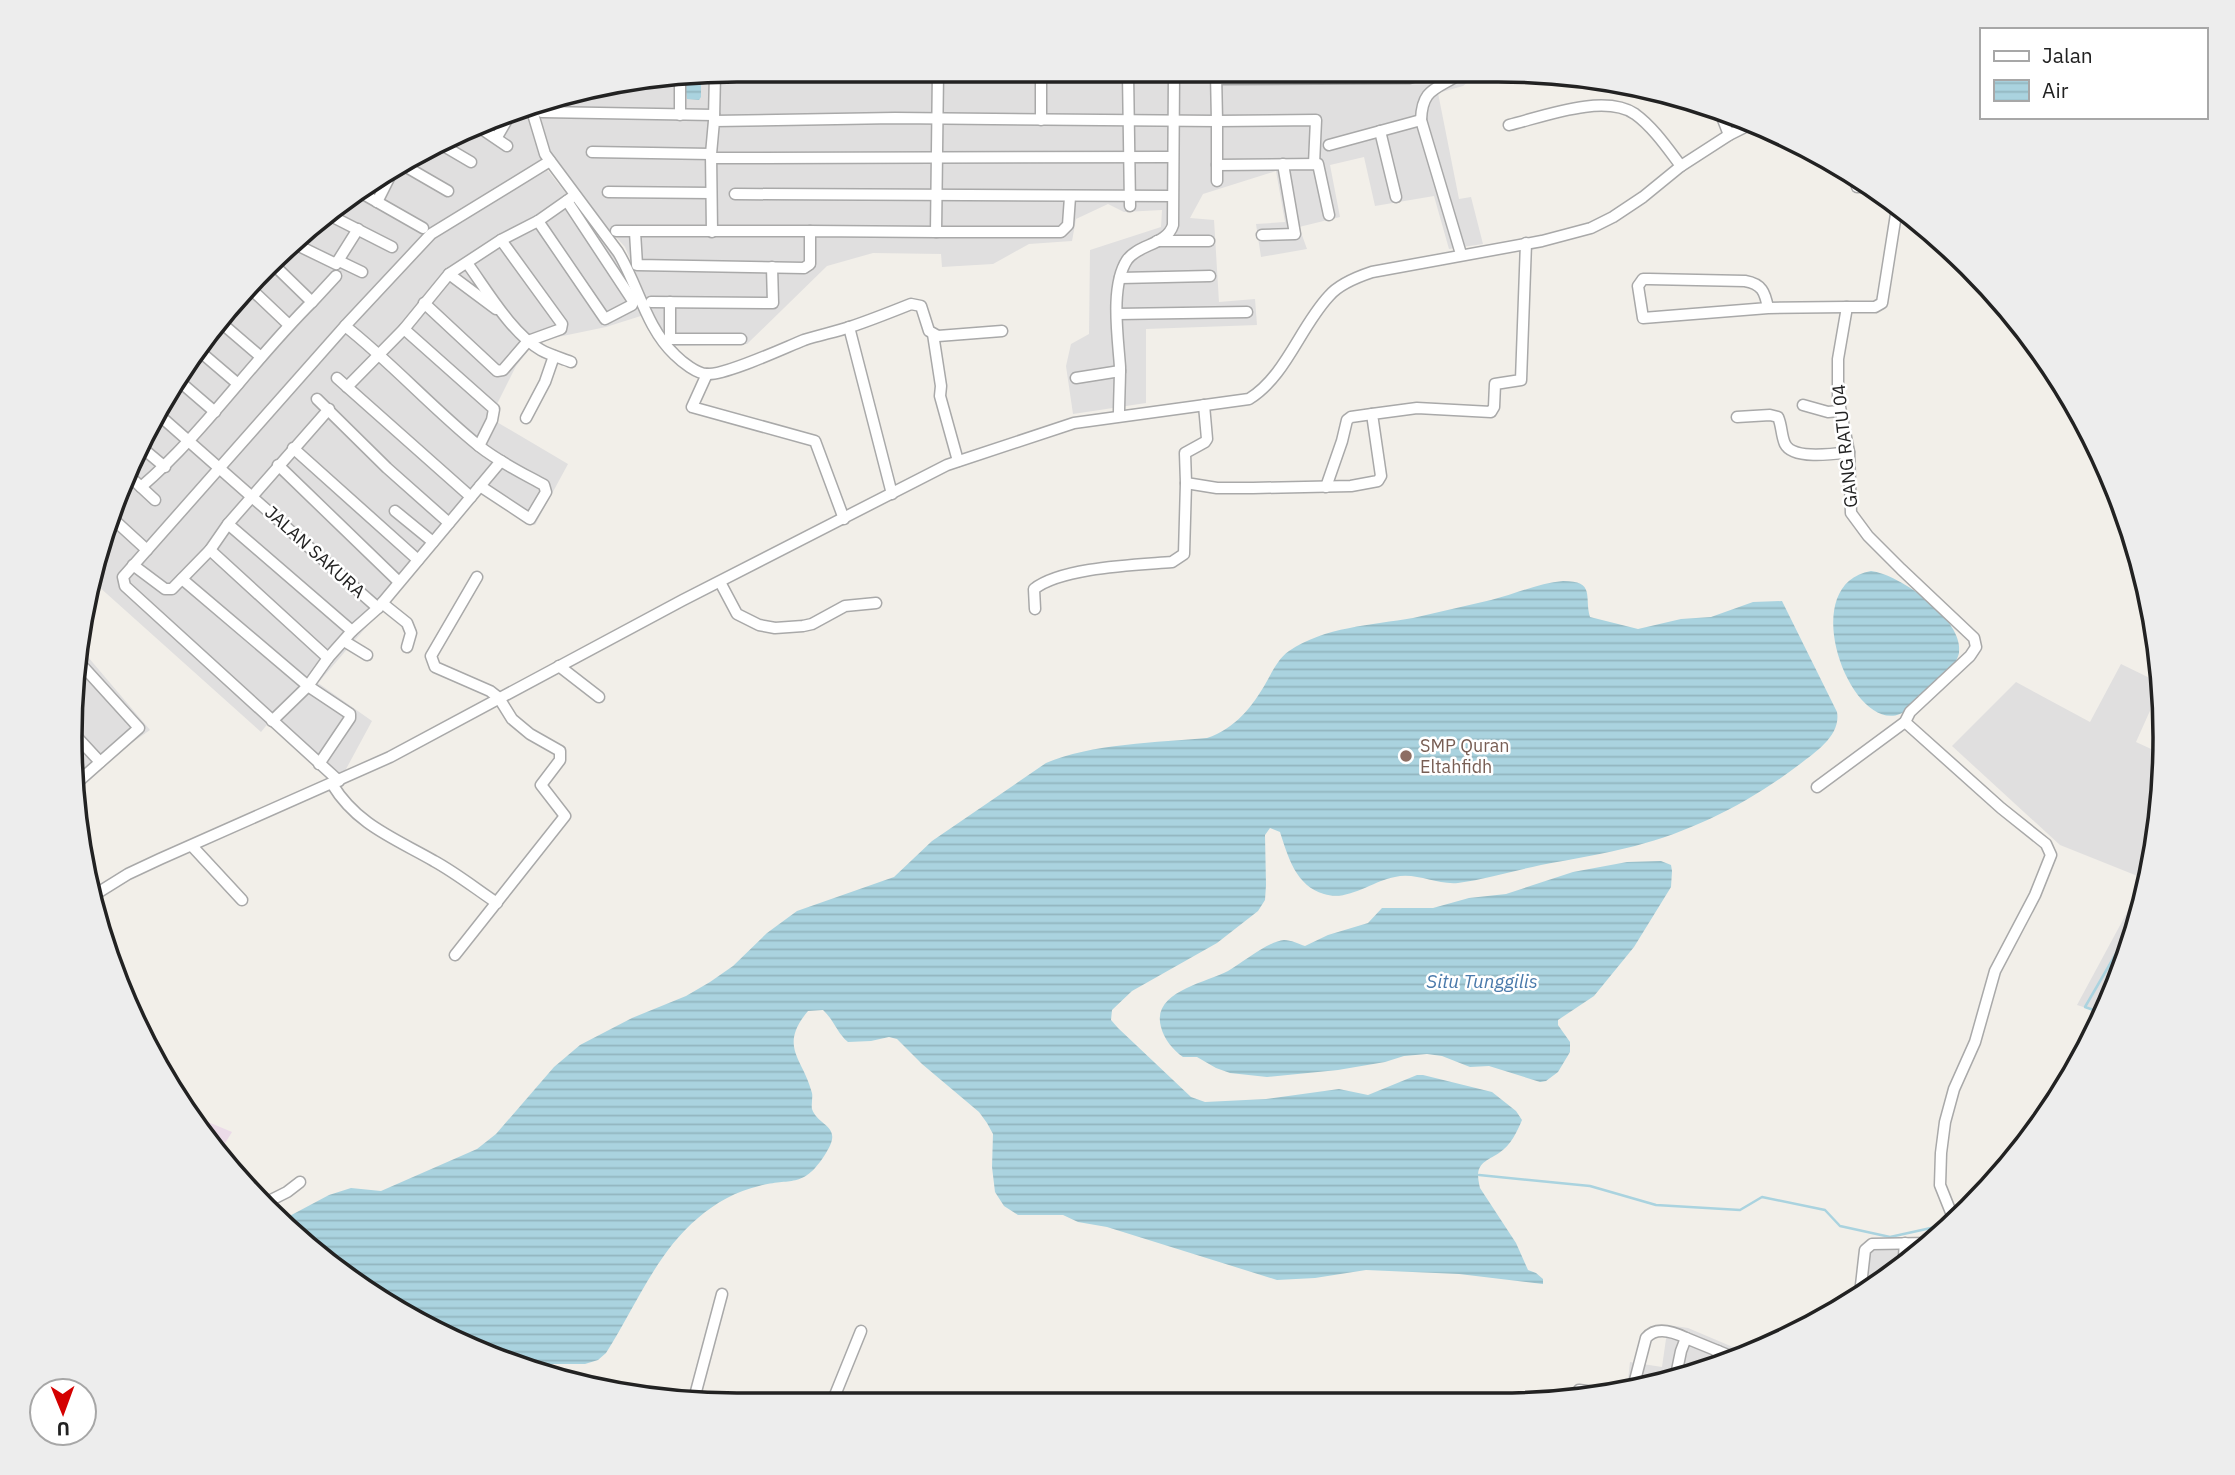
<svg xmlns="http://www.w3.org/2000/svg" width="2235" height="1475" font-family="'IBM Plex Sans',sans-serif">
	<defs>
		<pattern id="water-rules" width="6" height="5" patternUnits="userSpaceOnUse" patternTransform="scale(1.75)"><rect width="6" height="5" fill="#aad3df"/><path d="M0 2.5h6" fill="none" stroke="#92b5bf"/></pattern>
	</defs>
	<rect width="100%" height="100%" fill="#f2efe9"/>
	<!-- residential -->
	<g fill="#e0dfdf">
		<polygon points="738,70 1477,75 1463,86 1438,93 1459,199 1471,197 1483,244 1449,249 1434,196 1375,206 1364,157 1330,165 1340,217 1299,227 1307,249 1261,257 1256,224 1285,222 1276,171 1203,194 1190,218 1214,220 1219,302 1255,299 1257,325 1146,329 1146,403 1073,414 1066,366 1071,344 1089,334 1090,250 1161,227 1162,210 1124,212 1108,204 1076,219 1072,241 1029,244 993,264 942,267 941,254 873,253 827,266 747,344 671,346 650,307 625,247 607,227 587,212 555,167 530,104"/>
		<polygon points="526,105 541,162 623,265 647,314 606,327 553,338 531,347 516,366 490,418 568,464 535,525 481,494 318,683 372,721 345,771 329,777 270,721 261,732 97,585 121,482 208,331 366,183"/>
		<polygon points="82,650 150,730 80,779 71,694"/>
		<polygon points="2121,664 2162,684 2136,742 2162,754 2159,825 2129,952 2102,1013 2077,1005 2145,879 2060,845 1952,746 2016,682 2090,722"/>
		<polygon points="1930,1242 1904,1267 1860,1294 1866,1247"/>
		<polygon points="1668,1325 1688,1328 1747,1353 1670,1382 1627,1389 1630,1362 1662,1367"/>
	</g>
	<!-- industrial -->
	<polygon fill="#ebdbe8" points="196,1117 232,1132 222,1148"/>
	<!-- water -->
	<g fill="url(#water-rules)">
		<polygon points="701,76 701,97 699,100 687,99 684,79"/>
		<path d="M1871 571C1899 574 1965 620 1959 653 1956 668 1936 683 1925 694 1919 701 1910 710 1900 714 1851 734 1794 584 1871 571Z"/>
		<path d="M1563 581C1596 581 1584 597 1590 617L1638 629 1681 619 1711 617 1753 602 1782 601 1837 712C1841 735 1817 751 1800 764 1752 801 1694 831 1635 846 1604 854 1572 859 1541 865 1513 871 1486 879 1458 883 1436 885 1416 872 1395 877 1372 881 1348 902 1324 894 1296 886 1288 857 1280 832L1270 828 1265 835 1266 885 1265 900 1258 911 1217 943 1132 991 1112 1010 1111 1020 1118 1028 1191 1097 1205 1102 1266 1099 1339 1089 1368 1095 1417 1075H1423L1492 1092 1516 1111 1522 1120C1517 1132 1511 1145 1499 1153 1483 1163 1474 1164 1480 1188L1516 1243 1528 1270 1536 1273 1543 1279V1284L1459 1274 1366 1270 1315 1278 1277 1280 1107 1227 1078 1222 1063 1215H1018L1004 1206 995 1192 992 1167 993 1134 987 1123 979 1112 922 1064 897 1039 889 1037 871 1041 848 1042C837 1033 834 1020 823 1010L808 1011C778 1047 803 1058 812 1093 813 1098 811 1104 812 1109 818 1127 844 1125 826 1153 803 1190 792 1177 759 1186 737 1191 715 1203 698 1218 656 1253 635 1308 606 1353L598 1360 585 1364H534L443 1336 297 1239 282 1220 329 1195 351 1188 381 1191 477 1149 496 1134 554 1067 580 1045 632 1018 686 996 710 982 733 966 767 933 797 911 894 877 932 841 1046 763C1089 744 1160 742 1207 738 1235 729 1253 706 1267 681 1273 670 1279 658 1289 651 1324 627 1372 625 1413 618 1439 612 1465 606 1491 600 1515 594 1539 583 1563 581Z"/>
		<path d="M1661 861 1671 865 1672 871 1671 887 1634 947 1594 996 1558 1020V1025L1570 1042V1052L1558 1072 1546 1081 1540 1082 1489 1066 1470 1067 1442 1056 1427 1054 1404 1056 1385 1062 1338 1070 1267 1077 1230 1073 1216 1068 1197 1057H1183C1173 1050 1164 1039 1161 1027 1151 992 1205 983 1228 971 1242 963 1269 941 1284 940 1291 940 1299 944 1305 946L1328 935 1368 923 1382 908H1433L1469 898 1506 894 1573 872 1627 862Z"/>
	</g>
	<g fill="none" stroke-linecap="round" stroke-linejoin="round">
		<!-- stream -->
		<g stroke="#aad3df" stroke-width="2.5">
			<polyline points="2102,1013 2085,1007 2139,914"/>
			<polyline points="1479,1175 1590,1186 1656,1205 1740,1210 1762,1197 1825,1210 1840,1226 1890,1237 1949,1224"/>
		</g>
		<defs>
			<g id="minor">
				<polyline points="729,71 938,72"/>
				<polyline points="938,71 936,232 1061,232 1068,225 1070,197"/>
				<polyline points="1041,72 1041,120"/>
				<polyline points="1041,73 1128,75"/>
				<polyline points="1128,73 1130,206"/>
				<path d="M1458 75C1435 90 1422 89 1421 120L1461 254"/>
				<polyline points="1216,79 1410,78 1418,75"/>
				<path d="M530 104 545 154 618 252C638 285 646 328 675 355 682 362 697 374 707 374 724 376 784 348 804 340 819 335 835 332 850 327 871 320 891 312 911 304L921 306 929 331 938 336 1002 331"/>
				<polyline points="542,112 714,115"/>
				<polyline points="680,115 680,79"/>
				<polyline points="1722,117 1729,135"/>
				<polyline points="714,119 715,74"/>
				<path d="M1509 125C1542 117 1604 93 1635 114 1653 127 1668 149 1681 166"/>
				<polyline points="479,127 507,146"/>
				<polyline points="1380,131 1396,197"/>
				<polyline points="497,137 512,111"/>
				<polyline points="442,145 471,162"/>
				<polyline points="1329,145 1421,120"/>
				<polyline points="592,152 711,154"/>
				<polyline points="711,158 1172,157"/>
				<polyline points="403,165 448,191"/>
				<polyline points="1217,165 1318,164 1329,215"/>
				<polyline points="1217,181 1217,121 1316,120 1314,164"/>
				<polyline points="1857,187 1865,187"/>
				<polyline points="358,191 423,228"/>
				<polyline points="608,192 711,193"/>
				<polyline points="735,194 1172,196"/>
				<polyline points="377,202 393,170"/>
				<polyline points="331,216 392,247"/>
				<polyline points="538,221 605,319 632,305 633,302 631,298 567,201"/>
				<polyline points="616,231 810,231"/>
				<polyline points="635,232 637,265 804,268 810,264 810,231 936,232"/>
				<polyline points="712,232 711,154 714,121 895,118 1217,121 1216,73"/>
				<polyline points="1262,235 1295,234 1283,164"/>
				<polyline points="1157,241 1209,241"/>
				<polyline points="299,246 336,264 358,229"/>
				<polyline points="339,261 362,272"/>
				<path d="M467 263C486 289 512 334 541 350 550 355 561 358 571 362"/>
				<polyline points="449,274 496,309"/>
				<polyline points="1120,278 1210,276"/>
				<polyline points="252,290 289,325"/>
				<polyline points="312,302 336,276"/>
				<polyline points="651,302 773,303 772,267"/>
				<polyline points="670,302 670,339 741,339"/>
				<polyline points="424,303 497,371 503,370 528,341 561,329 562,324 501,240"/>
				<path d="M1768 308C1765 292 1762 284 1745 281L1649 279H1643L1638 286 1643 318 1768 308 1847 307"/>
				<polyline points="1117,314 1247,312"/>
				<polyline points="219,321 261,357"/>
				<path d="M345 326C392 363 432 408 479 446 499 462 522 473 544 485L546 492 530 519 480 486"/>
				<polyline points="849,327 892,494"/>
				<polyline points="404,329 494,409 492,420 479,446"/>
				<polyline points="933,334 941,386 940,396 958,461"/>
				<polyline points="197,349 238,384"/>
				<polyline points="707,374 692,407 815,441 844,519"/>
				<polyline points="337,378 471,497"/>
				<polyline points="1076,378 1120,371"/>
				<polyline points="179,381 215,412"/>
				<polyline points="347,387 404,329 449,274 501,240 538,221 575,195"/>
				<polyline points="317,399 387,468 449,523"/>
				<polyline points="1204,405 1207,439 1205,442 1185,453 1186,483 1217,488 1253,488 1351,486 1378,481 1381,476 1372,414 1417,408 1491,412 1494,407 1495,384 1521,380 1526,243"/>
				<polyline points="1803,405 1828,412 1839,411"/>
				<polyline points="329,409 228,524 352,631"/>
				<polyline points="159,415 378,608"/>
				<path d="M1119 415C1119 399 1120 383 1120 367 1118 337 1110 286 1127 260 1138 244 1167 245 1173 225L1174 73"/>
				<path d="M1737 417 1770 415 1778 417C1782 426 1781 435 1785 444 1793 460 1834 454 1849 452"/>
				<polyline points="526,418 545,382 554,356"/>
				<polyline points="141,447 165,467"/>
				<polyline points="293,448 418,560"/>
				<polyline points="278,465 399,582"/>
				<polyline points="126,473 155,500"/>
				<path d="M141 487C205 432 252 361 312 302L276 267"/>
				<polyline points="1326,487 1342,441 1347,420 1351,417 1372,414"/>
				<polyline points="395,511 433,542"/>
				<polyline points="112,518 147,550"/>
				<polyline points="210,550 328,658"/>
				<polyline points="133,565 165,589 172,589 210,550 228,524"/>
				<polyline points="182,579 308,686 350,714 350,718 319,764"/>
				<polyline points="720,582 737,614 759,625 775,628 803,626 812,624 845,606 876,603"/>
				<polyline points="382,603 407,623 411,633 407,647"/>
				<path d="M1035 609 1034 589C1062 567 1136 565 1172 562L1184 554 1186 483"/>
				<polyline points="344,641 367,655"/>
				<polyline points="79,662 139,728 80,780"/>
				<polyline points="559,666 599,697"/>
				<polyline points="272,721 308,686 328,658 352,631 378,608 501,461"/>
				<polyline points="1905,722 2001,808 2046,844 2051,855 2035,895 1995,971 1975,1042 1954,1089 1945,1122 1941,1153 1940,1185 1954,1220"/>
				<polyline points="75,735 100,762"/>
				<polyline points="339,781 125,586 123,577 345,326 431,234 550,161"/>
				<path d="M332 784C357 825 394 838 434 861 456 873 476 889 497 903"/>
				<polyline points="1817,787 1905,722 1910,712 1970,656 1976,647 1974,638 1901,569 1868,536 1851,513 1849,452 1838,397 1838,359 1847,307 1875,307 1882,303 1897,208"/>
				<polyline points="192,846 242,900"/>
				<path d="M91 897 128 874 160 859 390 757 683 600 947 465 1074 423 1249 399C1286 376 1300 327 1329 296 1339 284 1357 277 1372 272L1542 241 1591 228 1613 217 1643 197 1681 166 1729 135 1749 125"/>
				<polyline points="455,955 565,816 541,785 560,760 560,751 530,734 512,719 499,698 490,691 435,667 431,656 477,577"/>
				<polyline points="267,1202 287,1192 300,1182"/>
				<polyline points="1903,1268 1905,1243"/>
				<polyline points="1860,1294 1865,1250 1872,1244 1929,1243"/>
				<polyline points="1717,1365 1718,1351"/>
				<polyline points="1675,1380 1681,1351 1686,1338 1735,1358"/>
				<path d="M1633 1388 1646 1338C1656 1326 1674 1332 1686 1338"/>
				<polyline points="1579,1390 1603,1393"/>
				<polyline points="694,1399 722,1294"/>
				<polyline points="833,1400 861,1331"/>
			</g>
		</defs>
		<!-- minor casing -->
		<use href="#minor" stroke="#a9a9a9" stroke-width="13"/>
		<!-- minor -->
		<use href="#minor" stroke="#fff" stroke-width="10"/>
	</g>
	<!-- markers -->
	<circle fill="#8d6e63" stroke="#fff" stroke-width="2.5" cx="1406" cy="756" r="7"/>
	<g text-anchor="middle" stroke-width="5" stroke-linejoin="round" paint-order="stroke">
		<!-- street labels -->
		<g font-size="18" fill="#222" stroke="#fff">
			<text transform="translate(1845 446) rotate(-96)" y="6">GANG RATU 04</text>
			<text transform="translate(315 552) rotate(42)" y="6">JALAN SAKURA</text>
		</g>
		<!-- education labels -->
		<g font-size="18" fill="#785e54" stroke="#fff" text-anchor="start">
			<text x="1420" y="752">SMP Quran<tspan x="1420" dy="21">Eltahfidh</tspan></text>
		</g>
		<!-- water labels -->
		<g font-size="19" font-style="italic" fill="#4a7aab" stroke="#fff">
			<text x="1482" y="988">Situ Tunggilis</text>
		</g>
	</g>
	<!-- crop -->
	<path d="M0 0H2235V1475H0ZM737 82H1498A655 655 0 0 1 2153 737V738A655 655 0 0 1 1498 1393H737A655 655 0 0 1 82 738V737A655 655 0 0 1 737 82Z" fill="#ededed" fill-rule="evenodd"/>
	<path fill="none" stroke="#222" stroke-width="3.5" d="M737 82H1498A655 655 0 0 1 2153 737V738A655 655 0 0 1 1498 1393H737A655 655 0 0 1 82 738V737A655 655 0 0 1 737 82Z"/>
	<!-- legend -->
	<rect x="1980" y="28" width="228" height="91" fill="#ffffff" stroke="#a7a7a7" stroke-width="2"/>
	<rect x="1994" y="51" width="35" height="10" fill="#ffffff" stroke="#a7a7a7" stroke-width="2"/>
	<text x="2042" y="63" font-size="21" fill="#222222">Jalan</text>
	<rect x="1994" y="80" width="35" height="21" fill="url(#water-rules)" stroke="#a7a7a7" stroke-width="2"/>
	<text x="2042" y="98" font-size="21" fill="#222222">Air</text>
	<!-- north arrow -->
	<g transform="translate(63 1412) rotate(179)"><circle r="33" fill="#ffffff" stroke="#a7a7a7" stroke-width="2"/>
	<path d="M0-5L12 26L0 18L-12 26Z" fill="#d40000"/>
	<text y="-10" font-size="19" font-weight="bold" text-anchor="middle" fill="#222222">U</text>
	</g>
</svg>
